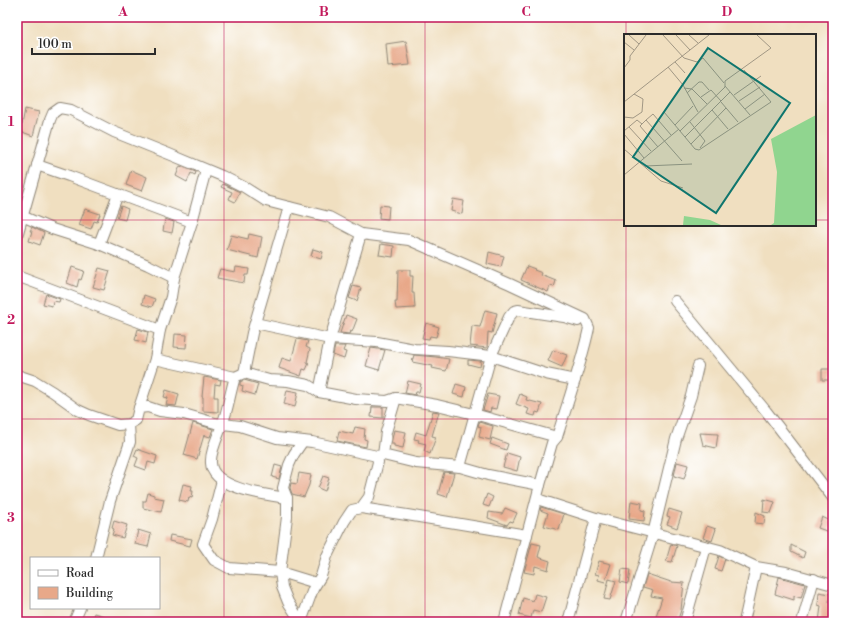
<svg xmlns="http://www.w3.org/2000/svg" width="850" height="639" font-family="'Libre Bodoni',serif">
	<rect width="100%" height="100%" fill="#fff"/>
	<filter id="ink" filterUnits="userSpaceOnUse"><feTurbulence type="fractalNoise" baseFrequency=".025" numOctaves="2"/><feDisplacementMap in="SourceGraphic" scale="8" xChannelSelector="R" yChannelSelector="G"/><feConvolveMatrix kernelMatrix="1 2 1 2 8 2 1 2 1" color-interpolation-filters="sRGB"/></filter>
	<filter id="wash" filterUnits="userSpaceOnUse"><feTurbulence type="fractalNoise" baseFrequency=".012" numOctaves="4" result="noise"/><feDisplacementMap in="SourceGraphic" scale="16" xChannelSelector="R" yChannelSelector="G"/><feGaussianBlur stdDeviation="0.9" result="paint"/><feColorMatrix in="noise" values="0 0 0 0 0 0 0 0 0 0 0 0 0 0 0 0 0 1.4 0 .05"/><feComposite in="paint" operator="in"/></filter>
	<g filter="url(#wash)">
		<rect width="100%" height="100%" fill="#f0dfc0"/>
		<g id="blocks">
			<!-- building -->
			<g fill="#e8a889">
				<polygon points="406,41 410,65 388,67 386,44"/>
				<polygon points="25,109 39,112 33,136 17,130 17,123 22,125"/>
				<polygon points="180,166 196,172 195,175 191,173 187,182 176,176"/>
				<polygon points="131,170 147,177 142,191 126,185"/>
				<polygon points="223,184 240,192 235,202 229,199 232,192 221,187"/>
				<polygon points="453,199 464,201 462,214 451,211"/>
				<polygon points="380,205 389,206 388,219 379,218"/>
				<polygon points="121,206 128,209 125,220 117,218"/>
				<polygon points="85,209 100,214 97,222 94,221 91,229 79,225"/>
				<polygon points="165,219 174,222 172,233 163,231"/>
				<polygon points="32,227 44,233 40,245 29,241 32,231 30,231"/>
				<polygon points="249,234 262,237 258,258 227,250 231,235 248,239"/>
				<polygon points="381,244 394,246 393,257 379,255"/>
				<polygon points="313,249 323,252 321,259 311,256"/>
				<polygon points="489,252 504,256 501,267 487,264"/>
				<polygon points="527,266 535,269 534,270 542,273 541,275 556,281 554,287 550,286 548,292 521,280"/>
				<polygon points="72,267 84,271 81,280 79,279 77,287 67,283"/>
				<polygon points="236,267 249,269 248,275 245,275 244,283 217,278 220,269 235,272"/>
				<polygon points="99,268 110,271 104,290 93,287"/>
				<polygon points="398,270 410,270 410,276 413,276 412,293 414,293 415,308 396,309 395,302 397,302"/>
				<polygon points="353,286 361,288 357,301 349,298"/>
				<polygon points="46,294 60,299 59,302 53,301 52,306 43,304"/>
				<polygon points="144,295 155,299 152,307 142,304"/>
				<polygon points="485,310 497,313 492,333 488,332 487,348 470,346 472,326 480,327"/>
				<polygon points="346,315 357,319 352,332 350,331 349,334 340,333"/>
				<polygon points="426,323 439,327 436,337 430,336 429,339 422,338"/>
				<polygon points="138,329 148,332 146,343 135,340"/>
				<polygon points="175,334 187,335 186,348 174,347"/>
				<polygon points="297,339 308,341 306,347 310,349 307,362 309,363 306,370 303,369 301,376 279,368 282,358 291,361"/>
				<polygon points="335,346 345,346 343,351 346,352 344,359 333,355"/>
				<polygon points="371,348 385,350 379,370 366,366"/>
				<polygon points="553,350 567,355 562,367 548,361"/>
				<polygon points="414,355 436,357 449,359 446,371 432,368 433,366 412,362"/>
				<polygon points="468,360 481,361 480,367 468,364"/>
				<polygon points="822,369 832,369 831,380 822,380"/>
				<polygon points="204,377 221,380 220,385 215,384 214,397 218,397 218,412 203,411 203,397 202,397"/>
				<polygon points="244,380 258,384 255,395 242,391 243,386 240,385 240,382"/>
				<polygon points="408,381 421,384 419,392 416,392 415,395 405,393"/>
				<polygon points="456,384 466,387 464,397 453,394"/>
				<polygon points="166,390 179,394 176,406 166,405 168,398 164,397"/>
				<polygon points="287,390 298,392 295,407 284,404"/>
				<polygon points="488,394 499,396 496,409 491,408 490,412 483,410"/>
				<polygon points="520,394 527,397 526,400 542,404 539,413 536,412 535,416 527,414 529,409 516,404"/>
				<polygon points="372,407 383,407 383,418 371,417"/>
				<polygon points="433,411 439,412 432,436 436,437 430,454 424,451 426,444 418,442 419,440 414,439 416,432 426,435"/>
				<polygon points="479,422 493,426 490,440 479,437 481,427 478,426"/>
				<polygon points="193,423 213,429 210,437 204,435 197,459 184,455"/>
				<polygon points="355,427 365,429 364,439 367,440 366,447 337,441 339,431 353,434"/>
				<polygon points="394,430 406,432 403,448 394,446 394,444 391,444"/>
				<polygon points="700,433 718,434 716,448 703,445"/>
				<polygon points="492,438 508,444 506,450 490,444"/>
				<polygon points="137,449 157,456 155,464 148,462 146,470 135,466 138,458 134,456"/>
				<polygon points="507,453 520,457 517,471 503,467"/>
				<polygon points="677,462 688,465 684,479 674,476"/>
				<polygon points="275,465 282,467 279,479 272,477"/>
				<polygon points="444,472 454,473 447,497 438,494"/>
				<polygon points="299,473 311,475 309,485 304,497 292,494 290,488 291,483 297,484"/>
				<polygon points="323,476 329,478 325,491 318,488"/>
				<polygon points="183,484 192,486 191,491 193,491 192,498 189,497 188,502 179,500"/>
				<polygon points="148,493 154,495 154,497 164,499 161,512 143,508 143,501 146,501"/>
				<polygon points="487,494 493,497 489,507 483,505"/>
				<polygon points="764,499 775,502 771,513 763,512"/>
				<polygon points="631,501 642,503 641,510 645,511 644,521 629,519"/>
				<polygon points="541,507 564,514 559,530 544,526 548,513 540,510"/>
				<polygon points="505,508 517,513 513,522 510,521 507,525 488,518 489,512 502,514"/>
				<polygon points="669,509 682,513 677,528 667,524 670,517 667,516"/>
				<polygon points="756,512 765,516 764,524 755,523"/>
				<polygon points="822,517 833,522 829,532 818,528"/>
				<polygon points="114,521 127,525 123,538 112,535 114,529 112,528"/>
				<polygon points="707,526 716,529 712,541 703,538"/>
				<polygon points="138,530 151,534 148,547 135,544"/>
				<polygon points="170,535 192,539 190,546 169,541"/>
				<polygon points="532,543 541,545 538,557 550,561 548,570 535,566 534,574 524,572"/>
				<polygon points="671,544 677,546 672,562 666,561"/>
				<polygon points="791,545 805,552 803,558 791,552"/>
				<polygon points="719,556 725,559 721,571 715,569"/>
				<polygon points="599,561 611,564 605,582 598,580 599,575 595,574"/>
				<polygon points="622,569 630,570 628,584 620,582"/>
				<polygon points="647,574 671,582 684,583 681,610 677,622 654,622 662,598 651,596 653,590 643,587"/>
				<polygon points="779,577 805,584 801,598 794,596 794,600 775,594"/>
				<polygon points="609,579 616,581 610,600 604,599"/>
				<polygon points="819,592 830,594 829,602 833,603 833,622 819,622 821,606 818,605"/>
				<polygon points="535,594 546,597 541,612 533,610 531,618 519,615 523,598 533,601"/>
				<polygon points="94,613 104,616 102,622 91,622"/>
			</g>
		</g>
	</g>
	<g filter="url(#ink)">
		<use href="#blocks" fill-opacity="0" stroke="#8e8576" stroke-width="1"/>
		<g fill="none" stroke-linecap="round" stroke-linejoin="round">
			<defs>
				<g id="minor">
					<polyline points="37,165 69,176 192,222"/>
					<polyline points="22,216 52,229 99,244 148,265 174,278"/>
					<path d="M17 236 50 120 53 113 60 108 71 110 114 132 169 154 222 176 244 187 266 201 329 217 361 234 409 240 510 284 585 319 589 328C581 365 568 401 557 437L552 443 540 485 504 622"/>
					<polyline points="99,244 118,194"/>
					<polyline points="17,276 160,330"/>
					<polyline points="675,301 766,411 833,498"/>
					<polyline points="255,323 330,339 377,342 414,349 448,351 491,356 546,374 575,380"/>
					<polyline points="155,359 235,377 244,373 269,380 288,381 308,385 319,392 356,399 387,401 396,398 437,405 474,414 557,437"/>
					<polyline points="244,373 252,333 289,207"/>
					<polyline points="17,375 35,381 53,392 78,410 89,415 118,425 129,424 136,420 139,408 148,407 160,411 184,414 215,423 240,426 277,438 312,442 377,456 383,455 416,463 460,467 488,475 540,485"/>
					<path d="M235 377C230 393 228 410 222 425 218 436 210 452 211 463 212 489 268 495 287 498"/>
					<polyline points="319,392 330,339 361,234"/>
					<polyline points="139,408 155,359 160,330 171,297 174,278 192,222 206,170"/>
					<polyline points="383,455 386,432 396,398"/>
					<polyline points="460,467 491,356 509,317 514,311 518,310 564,317 578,321"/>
					<polyline points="222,480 212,519 203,544 214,560 229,568 280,572 316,583"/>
					<polyline points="537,499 596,518 720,550 756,567 786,572 833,585"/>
					<polyline points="361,508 407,515 527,535"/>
					<polyline points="96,558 110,501 130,442 129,424"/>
					<polyline points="74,622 80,608"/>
					<polyline points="301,622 288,602 282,587 280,572 287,517 287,498 283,488 289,465 294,454 303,441"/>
					<polyline points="301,622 313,589 321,576 327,556 344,522 352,510 361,508 369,497 378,462 377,456"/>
					<polyline points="568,622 596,518"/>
					<polyline points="626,622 653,534 676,439 691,396 698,366"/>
					<polyline points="685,622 706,547"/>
					<polyline points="744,622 756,567"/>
					<polyline points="802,622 814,579"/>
				</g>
			</defs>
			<!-- minor casing -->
			<use href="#minor" stroke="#8e8576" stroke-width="12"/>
			<!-- minor -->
			<use href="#minor" stroke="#fff" stroke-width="10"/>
		</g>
	</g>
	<!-- grid -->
	<path fill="none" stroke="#c2185b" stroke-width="1" stroke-opacity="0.55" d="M224 17V622M425 17V622M626 17V35M17 220H625M815 220H833M626 225V622M17 419H833"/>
	<!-- overview -->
	<g transform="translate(624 34)">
		<rect width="192" height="192" fill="#f0dfc0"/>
		<path d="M192 81V191H147L150 189 153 138 147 105ZM60 182 86 186 97 191H59Z" fill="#90d58f"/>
		<path fill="none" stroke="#a19784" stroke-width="1" d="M5 1 15 10M39 1 60 24 73 28 79 24 100 49M52 1 66 16M65 1 74 9M0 8 10 16M51 28 61 39M44 33 59 51 74 78M0 34 6 26V22L22 1M101 52 126 81M60 54 68 55 83 70M63 59 75 48H78L85 56M110 61 137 42M77 63 87 56 97 67M115 67 136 53M0 68 85 1M97 68 114 88M121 75 141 60M88 76 104 95M40 78 71 115 75 116 147 68 120 36M0 83 9 84 18 78 19 65 10 60M22 86 29 80 47 101M66 88 81 107 76 114M18 90 16 92 34 113M51 91 69 72M5 93 27 117M0 97 13 86 18 90 22 86 58 127M56 97 101 53V47L147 14 133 1M0 100 20 124M61 103 106 58M67 110 102 74M0 115 37 147 59 154M21 132 68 130M0 141 55 95"/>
		<path fill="#0f766e" fill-opacity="0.15" stroke="#0f766e" stroke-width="2" d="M84 14 166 69 92 179 9 123Z"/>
		<rect width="192" height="192" fill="none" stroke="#2b2b2b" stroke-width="2"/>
	</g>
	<!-- margin -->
	<rect width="850" height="639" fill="none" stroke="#fff" stroke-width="44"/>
	<!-- legend -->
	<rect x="30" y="557" width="130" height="52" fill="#ffffff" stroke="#aaaaaa"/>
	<rect x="38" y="570" width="20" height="6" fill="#ffffff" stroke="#aaaaaa"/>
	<text x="66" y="577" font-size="12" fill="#2b2b2b">Road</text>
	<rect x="38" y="587" width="20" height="12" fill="#e8a889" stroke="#aaaaaa"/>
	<text x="66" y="597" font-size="12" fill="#2b2b2b">Building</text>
	<!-- scale -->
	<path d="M32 48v6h123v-6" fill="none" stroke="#2b2b2b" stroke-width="2"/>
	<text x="38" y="48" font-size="12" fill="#2b2b2b" stroke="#ffffff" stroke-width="3" paint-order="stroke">100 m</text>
	<rect x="22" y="22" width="806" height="595" fill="none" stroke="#c2185b" stroke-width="1.5"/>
	<g font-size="13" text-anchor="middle" font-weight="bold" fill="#c2185b">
		<text x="123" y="16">A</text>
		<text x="324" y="16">B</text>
		<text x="526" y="16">C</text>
		<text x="727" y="16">D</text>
		<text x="11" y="126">1</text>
		<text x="11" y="324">2</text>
		<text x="11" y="522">3</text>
	</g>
</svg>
